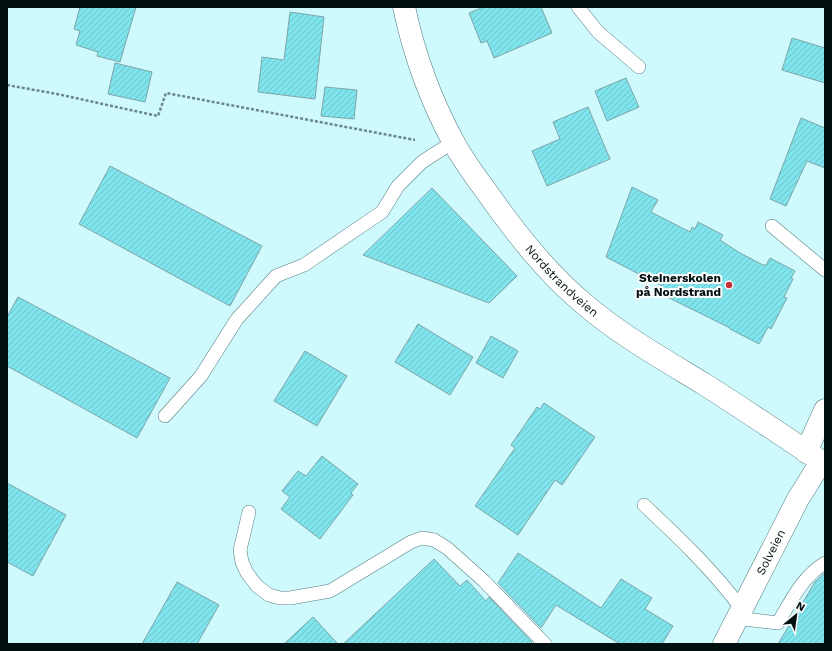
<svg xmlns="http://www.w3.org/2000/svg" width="832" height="651" font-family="'Work Sans',sans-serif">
	<defs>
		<pattern id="building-hatch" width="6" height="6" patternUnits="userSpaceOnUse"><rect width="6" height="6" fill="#80e4ed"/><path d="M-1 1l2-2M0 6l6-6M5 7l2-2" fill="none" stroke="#6dc3ca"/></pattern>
	</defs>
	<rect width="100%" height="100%" fill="#cefafd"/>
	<!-- building -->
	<g fill="url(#building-hatch)" stroke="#7ca5a9">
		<polygon points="80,7 136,7 120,62 97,56 98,52 76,45 80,31 74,29"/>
		<polygon points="484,7 541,7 552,33 494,58 487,41 481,43 469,13"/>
		<polygon points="290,12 324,17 315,99 258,92 262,57 284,60"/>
		<polygon points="792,38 825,48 825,83 782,70"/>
		<polygon points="115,63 152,72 145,102 108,94"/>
		<polygon points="626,78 639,107 607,121 595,91"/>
		<polygon points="325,87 357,90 354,119 321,116"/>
		<polygon points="588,107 610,159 547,186 532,151 560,139 553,122"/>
		<polygon points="801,118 825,128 825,168 807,161 786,206 770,199"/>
		<polygon points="110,166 262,246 230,306 79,224"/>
		<polygon points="632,187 658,200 651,212 690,232 692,227 695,229 698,222 723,235 720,240 740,253 763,265 766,265 770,258 795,271 791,278 793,279 784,297 787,298 771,329 768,327 759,344 730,329 730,328 659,293 662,286 606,257"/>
		<polygon points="432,188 517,276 489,303 363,255"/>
		<polygon points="18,297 170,378 137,438 7,366 7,317"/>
		<polygon points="418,324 473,357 450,395 395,362"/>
		<polygon points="491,336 518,351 503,378 476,363"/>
		<polygon points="305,351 347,376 317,426 274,401"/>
		<polygon points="544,403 595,437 562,485 555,480 518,535 475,506 515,448 511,445 537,407 540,409"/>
		<polygon points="322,456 358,484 351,493 353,495 320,539 281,509 290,497 282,491 298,471 306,476"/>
		<polygon points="7,483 66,515 33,576 7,562"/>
		<polygon points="518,553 601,608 621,579 652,598 645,609 673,626 662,644 620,644 556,605 541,628 498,583"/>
		<polygon points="434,559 460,586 467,580 486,601 489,597 532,642 530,644 343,644"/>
		<polygon points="825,573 825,644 778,644 815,582"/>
		<polygon points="177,582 219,605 197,644 142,644"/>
		<polygon points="313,617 338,644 284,644"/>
	</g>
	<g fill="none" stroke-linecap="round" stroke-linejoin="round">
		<defs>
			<g id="service">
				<polyline points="578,7 598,32 639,67"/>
				<polyline points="772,226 825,270"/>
				<polyline points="165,416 201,376 237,319 276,276 304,265 382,212 398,186 422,162 453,142"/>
				<path d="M644 505C678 537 713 570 741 608"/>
				<polyline points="249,512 240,550 242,562 247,573 257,586 269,595 280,598 290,598 330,591 411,542 422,538 434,540 447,548 484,581 545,644"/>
				<path d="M736 618 778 623C791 601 802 577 825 563"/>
			</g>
			<g id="minor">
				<path id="s1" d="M724 644 798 499 821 462"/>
			</g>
			<polyline id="tertiary" points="806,452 825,410"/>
			<g id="secondary">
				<path id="s2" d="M404 7C414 54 431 101 454 143 463 160 475 176 486 191 515 232 545 271 583 303 620 335 663 359 704 384 745 410 785 437 825 464"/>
			</g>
		</defs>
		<!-- service casing -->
		<use href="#service" stroke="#537b7f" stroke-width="14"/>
		<!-- minor casing -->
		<use href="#minor" stroke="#537b7f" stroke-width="23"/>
		<!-- tertiary casing -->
		<use href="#tertiary" stroke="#537b7f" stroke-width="23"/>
		<!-- secondary casing -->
		<use href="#secondary" stroke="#537b7f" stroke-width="23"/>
		<!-- path -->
		<polyline stroke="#6a878a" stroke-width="2.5" stroke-dasharray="3 2" stroke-linecap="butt" points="7,85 57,94 158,116 166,93 415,140"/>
		<!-- service -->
		<use href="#service" stroke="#fff" stroke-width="13"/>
		<!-- minor -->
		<use href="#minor" stroke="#fff" stroke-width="22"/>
		<!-- tertiary -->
		<use href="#tertiary" stroke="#fff" stroke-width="22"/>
		<!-- secondary -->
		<use href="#secondary" stroke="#fff" stroke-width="22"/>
	</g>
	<!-- markers -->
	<circle fill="#c3333a" stroke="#fdfdfd" stroke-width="1.5" cx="729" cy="285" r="4"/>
	<g text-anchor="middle" stroke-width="4" stroke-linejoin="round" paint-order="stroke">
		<!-- poi labels -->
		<g font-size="12" font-weight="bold" fill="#021012" stroke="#fdfdfd" text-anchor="end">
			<text x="721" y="282">Steinerskolen<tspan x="721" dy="14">på Nordstrand</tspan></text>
		</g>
		<!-- street labels -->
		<g font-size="12" fill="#021012" stroke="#fdfdfd">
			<text dy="4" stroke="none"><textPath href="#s2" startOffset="321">Nordstrandveien</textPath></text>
			<text dy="4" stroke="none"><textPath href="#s1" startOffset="103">Solveien</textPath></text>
		</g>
	</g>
	<!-- border -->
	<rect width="832" height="651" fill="none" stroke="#021012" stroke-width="16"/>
	<!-- north arrow -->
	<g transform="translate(796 615) rotate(29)" stroke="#fdfdfd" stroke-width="3" paint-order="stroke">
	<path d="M0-3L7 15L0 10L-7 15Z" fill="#021012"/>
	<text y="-6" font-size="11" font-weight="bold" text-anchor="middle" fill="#021012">N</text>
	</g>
</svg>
